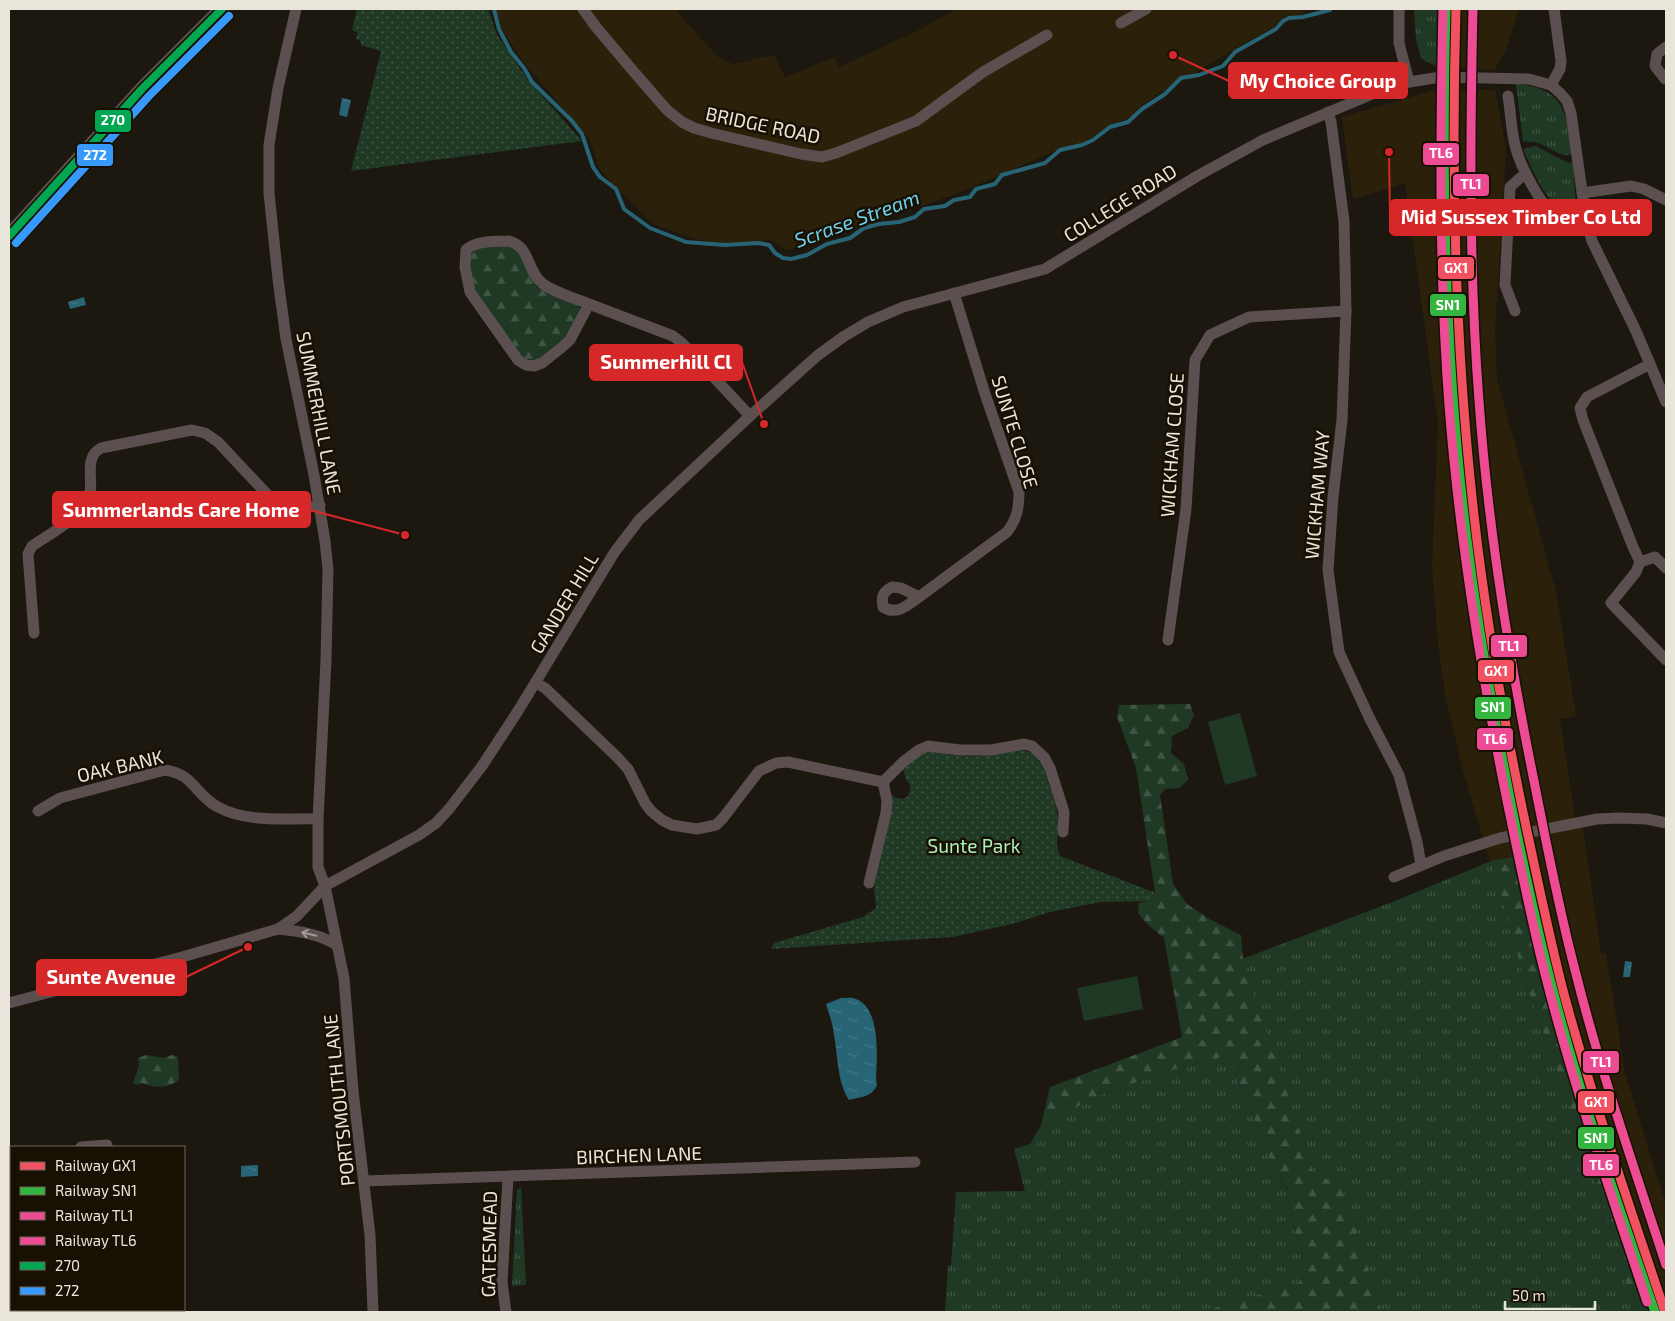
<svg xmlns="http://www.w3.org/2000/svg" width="1675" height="1321" font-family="'Exo 2',sans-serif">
	<defs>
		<pattern id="grass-tufts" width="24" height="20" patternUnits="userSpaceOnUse" patternTransform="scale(1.25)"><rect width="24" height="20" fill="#1f3925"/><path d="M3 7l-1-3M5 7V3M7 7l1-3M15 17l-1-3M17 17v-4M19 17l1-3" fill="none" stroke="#405644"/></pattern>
		<pattern id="forest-firs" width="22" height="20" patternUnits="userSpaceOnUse" patternTransform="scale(1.25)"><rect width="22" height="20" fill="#1f3925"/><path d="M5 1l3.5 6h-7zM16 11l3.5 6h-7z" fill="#405644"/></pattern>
		<pattern id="park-dots" width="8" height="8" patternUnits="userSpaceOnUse" patternTransform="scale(1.25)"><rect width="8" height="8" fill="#1f3925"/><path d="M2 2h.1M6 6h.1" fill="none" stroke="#405644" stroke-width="1.8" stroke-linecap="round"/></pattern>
		<pattern id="water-ripples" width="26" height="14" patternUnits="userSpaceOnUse" patternTransform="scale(1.25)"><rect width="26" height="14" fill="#276475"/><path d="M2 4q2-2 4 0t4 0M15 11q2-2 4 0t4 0" fill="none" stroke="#467a88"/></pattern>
	</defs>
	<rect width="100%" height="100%" fill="#1c180f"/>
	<!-- built -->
	<g fill="#2b210b">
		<polygon points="496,9 676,9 685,21 718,57 733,64 774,55 785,77 835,57 839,67 913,33 956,9 1304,9 1303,15 1284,17 1274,27 1233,50 1190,76 1180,77 1166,89 1141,106 1130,117 1105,128 1092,138 1079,145 1060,149 956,194 815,243 787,250 771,240 726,244 696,239 653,224 608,179 598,166 590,140 521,59 502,29"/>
		<polygon points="1414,9 1519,9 1505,52 1494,70 1433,66 1421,58 1416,39"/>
		<polygon points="1438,89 1495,90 1506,149 1495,331 1497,379 1556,592 1576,716 1560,719 1575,817 1583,828 1601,954 1606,954 1625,1073 1666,1205 1666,1312 1635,1312 1527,988 1462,767 1445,695 1438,643 1432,567 1438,423 1405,183 1353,199 1342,117"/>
	</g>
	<!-- grass -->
	<g fill="url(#grass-tufts)">
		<path d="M1414 9H1442L1440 61C1433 67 1427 62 1421 58L1416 39Z"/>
		<path d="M1516 84C1566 88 1566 113 1572 155 1553 157 1546 139 1523 142Z"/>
		<path d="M1533 146H1536L1566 162 1573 163 1576 208C1553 222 1531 167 1524 151V149Z"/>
		<polygon points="1491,861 1527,988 1580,1135 1614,1237 1635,1312 1382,1312 1340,1181 1315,1179 1242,959 1395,901"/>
		<path d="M1227 1056 1275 1168 1288 1191 1291 1220 1307 1268 1301 1281C1269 1294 1234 1301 1201 1312H945L948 1266 951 1265 956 1192 1025 1191 1014 1149 1030 1144 1041 1125 1107 1092 1176 1069Z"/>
		<polygon points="521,1187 526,1285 512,1286 517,1190"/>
		<polygon points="486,1189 493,1190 496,1196 490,1286"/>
	</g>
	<!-- forest -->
	<g fill="url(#forest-firs)">
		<path d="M508 244 519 249 537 287 549 294 577 304 580 309 568 335 537 360 524 359 475 294 468 258C477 244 493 246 508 244Z"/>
		<path d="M1190 704 1194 715 1188 728 1172 736 1171 753 1184 764 1188 779 1180 788 1165 789 1160 795 1173 884 1187 904 1211 920 1241 935 1243 959 1315 1178 1340 1180 1382 1312H1201C1234 1301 1268 1294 1301 1281L1307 1268 1291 1220 1288 1190 1275 1168 1227 1056 1176 1069 1107 1092 1041 1125 1050 1087 1182 1037 1164 938 1148 925 1138 913 1139 903 1156 899 1136 768 1117 717 1119 705Z"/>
		<polygon points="1518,856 1560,1022 1616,1204 1653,1312 1635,1312 1614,1237 1580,1135 1527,988 1491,861"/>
		<path d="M146 1055 163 1058 172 1055 178 1057 179 1080C167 1089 155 1088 142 1083L136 1085 133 1083 139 1066 138 1058Z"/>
		<polygon points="9,1188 11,1203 11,1289 9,1294"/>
	</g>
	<!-- park -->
	<g fill="url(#park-dots)">
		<polygon points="357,9 488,9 497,35 528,80 582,141 351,171 381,51 361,45 360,40 356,39 358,33 352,30"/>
		<path d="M1018 749C1042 752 1044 768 1050 788 1055 801 1058 812 1058 826 1058 837 1055 846 1060 856L1156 893 1158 901 1101 902 1050 912 1016 923 953 937 771 949 774 943 863 917 876 908 874 888 891 813V795C903 803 912 798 910 784L906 779 903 769C910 764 916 756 925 753 937 749 948 755 960 756 980 757 999 755 1018 749Z"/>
		<polygon points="75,1310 151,1310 147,1312 75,1312"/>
	</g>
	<!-- pitch -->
	<g fill="#1f3925">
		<polygon points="1240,713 1257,776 1225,785 1208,722"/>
		<polygon points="1137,976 1143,1009 1084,1021 1077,988"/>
	</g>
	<!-- water -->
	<g fill="url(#water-ripples)">
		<polygon points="342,98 351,100 347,117 339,115"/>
		<polygon points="84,297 86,305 70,309 68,302"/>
		<polygon points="1625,961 1632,962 1630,977 1623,977"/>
		<path d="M841 998C846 998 852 997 856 999 881 1008 877 1058 876 1079L877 1085C872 1097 861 1097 849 1100 837 1081 838 1057 834 1035 833 1024 829 1014 826 1004Z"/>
		<polygon points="258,1165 258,1176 241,1177 241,1166"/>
	</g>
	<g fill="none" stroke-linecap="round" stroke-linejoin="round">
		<!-- stream -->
		<polyline stroke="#276475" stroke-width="4" points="494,9 499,29 511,52 524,68 532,82 572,121 582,134 593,167 600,177 616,189 624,209 650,228 686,242 725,245 758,243 769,245 775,253 783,258 791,259 807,255 827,244 850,238 864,228 879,224 899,222 915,217 924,209 945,206 954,200 970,197 976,189 995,184 1002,175 1045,163 1060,150 1082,145 1093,140 1110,127 1128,122 1142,109 1165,94 1181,78 1199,75 1223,66 1235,52 1276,29 1283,21 1289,18 1303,17 1330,10"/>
		<!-- minor -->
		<g stroke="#5c4f50" stroke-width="11">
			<polyline points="296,9 278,88 269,145 269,193 278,279 286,339 314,475 325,541 328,569 326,660 318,819 318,867 325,886 344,978 353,1091 370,1235 373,1312"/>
			<polyline points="583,9 596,27 634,72 667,110 682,122 694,128 711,133 801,154 822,157 836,153 916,121 983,72 1047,35"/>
			<polyline points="1399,9 1399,43 1409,82"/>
			<polyline points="1121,23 1146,9"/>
			<polyline points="1665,79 1655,66 1657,54 1666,47"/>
			<polyline points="1551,85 1560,69 1561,61 1554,9"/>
			<path d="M1508 96C1511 113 1511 132 1516 149 1521 167 1543 211 1560 220 1568 224 1577 222 1586 220"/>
			<polyline points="1328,112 1331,122 1344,221 1346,311 1342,420 1333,497 1328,570 1339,652 1369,717 1399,775 1417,842 1421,865"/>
			<polyline points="1582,193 1631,186 1644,189 1666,200"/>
			<path d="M509 241C531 247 526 270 542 283 550 291 577 299 589 304L570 340 561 348 542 363 534 366 526 365 518 360 470 292 465 267 466 250C476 240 495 242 509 241Z"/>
			<polyline points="589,304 673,336 682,343 750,416"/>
			<polyline points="1515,311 1505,285 1510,187 1520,178 1526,175"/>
			<polyline points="1650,364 1587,397 1580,408 1583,420 1633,547 1640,562 1655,557 1666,568"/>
			<polyline points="1640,562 1636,572 1611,603 1666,660"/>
			<path d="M892 587 901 588 919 597C908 605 897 616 883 607 881 596 883 592 892 587Z"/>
			<path d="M919 597 1007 532C1017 519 1019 508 1019 492L985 394 954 293"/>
			<path d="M34 633 28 554 32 546C48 535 78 519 87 502 97 484 81 459 101 448L192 430 205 433 218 442 280 508 288 511 320 505"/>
			<polyline points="1168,640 1186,509 1195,360 1210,335 1249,317 1346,311"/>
			<polyline points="536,683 545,688 617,757 628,769 645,803 651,811 662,820 672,825 697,829 716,825 723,818 759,771 776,763 788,762 883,782"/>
			<path d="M38 811 60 798 165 770C194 774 195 795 218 807 247 823 286 818 318 819"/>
			<polyline points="1394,877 1444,856 1500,838 1597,819 1619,818 1647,819 1666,823"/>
			<polyline points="869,883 886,813 887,801 883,782 903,762 919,750 928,746 960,750 991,750 1024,744 1032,746 1044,757 1050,768 1064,812 1063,832"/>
			<path d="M278 929C299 931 319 934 337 945"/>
			<polyline points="9,1003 182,957 278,929 297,916 325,886 419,835 436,823 449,809 482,766 518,711 614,553 639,520 750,416 817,356 843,337 868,322 903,307 1045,269 1199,175 1263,140 1377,92 1409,82 1441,77 1529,79 1551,85 1560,93 1567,101 1571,113 1586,220 1592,241 1636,331 1666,402"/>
			<polyline points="81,1147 107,1145"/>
			<polyline points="364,1181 915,1162"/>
			<polyline points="69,1312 70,1310"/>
			<polyline points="157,1312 159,1310"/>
			<polyline points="506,1312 502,1282 508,1177"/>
		</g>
		<!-- major -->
		<polyline stroke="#5d4f4f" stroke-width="15" points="9,236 142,89 222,9"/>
		<defs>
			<polyline id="bus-1" points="9,236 142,89 222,9"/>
			<polyline id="bus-2" points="16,243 149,96 229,16"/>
		</defs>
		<!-- bus-1 casing -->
		<use href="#bus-1" stroke="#181002" stroke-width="11"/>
		<!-- bus-2 casing -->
		<use href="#bus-2" stroke="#181002" stroke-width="11"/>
		<!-- bus-1 -->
		<use href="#bus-1" stroke="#00a651" stroke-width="8"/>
		<!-- bus-2 -->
		<use href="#bus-2" stroke="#3799fb" stroke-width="8"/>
		<defs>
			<path id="rail-1" d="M1456 9C1451 178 1455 347 1474 515 1486 622 1505 727 1527 831 1539 886 1550 940 1564 994 1593 1101 1630 1207 1665 1312"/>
			<path id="rail-2" d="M1446 9C1441 191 1445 374 1469 555 1481 650 1499 744 1518 838 1529 890 1540 942 1554 994 1582 1102 1619 1207 1655 1312"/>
			<path id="rail-3" d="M1473 9C1470 140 1469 271 1479 401 1488 527 1508 652 1533 776 1546 841 1558 906 1575 970 1600 1070 1634 1167 1666 1265"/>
			<path id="rail-4" d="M1443 9C1440 141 1439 274 1449 406 1459 533 1479 660 1504 786 1517 849 1529 911 1545 974 1573 1085 1611 1193 1647 1302"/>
		</defs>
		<!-- rail-1 casing -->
		<use href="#rail-1" stroke="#181002" stroke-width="12"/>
		<!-- rail-2 casing -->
		<use href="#rail-2" stroke="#181002" stroke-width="12"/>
		<!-- rail-3 casing -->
		<use href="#rail-3" stroke="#181002" stroke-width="12"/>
		<!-- rail-4 casing -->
		<use href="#rail-4" stroke="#181002" stroke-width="12"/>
		<!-- rail-1 -->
		<use href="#rail-1" stroke="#f15160" stroke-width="9"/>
		<!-- rail-2 -->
		<use href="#rail-2" stroke="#33b540" stroke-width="9"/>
		<!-- rail-3 -->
		<use href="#rail-3" stroke="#ee4b95" stroke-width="9"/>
		<!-- rail-4 -->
		<use href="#rail-4" stroke="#ee4b95" stroke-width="9"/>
	</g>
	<!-- one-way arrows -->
	<defs><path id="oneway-shaft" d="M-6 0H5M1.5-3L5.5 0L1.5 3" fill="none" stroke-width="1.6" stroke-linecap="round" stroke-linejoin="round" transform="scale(1.25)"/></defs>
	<use stroke="#a39a95" href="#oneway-shaft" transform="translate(309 934) rotate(-167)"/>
	<g text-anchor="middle" stroke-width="5" stroke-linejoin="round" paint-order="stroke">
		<!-- street labels -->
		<g font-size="19" fill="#eae5da" stroke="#181002">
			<text transform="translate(763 125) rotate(12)" y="7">BRIDGE ROAD</text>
			<text transform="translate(1120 203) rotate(-32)" y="7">COLLEGE ROAD</text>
			<text transform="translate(319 413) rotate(79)" y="7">SUMMERHILL LANE</text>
			<text transform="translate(1015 432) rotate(73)" y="7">SUNTE CLOSE</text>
			<text transform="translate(1172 445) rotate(-86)" y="7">WICKHAM CLOSE</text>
			<text transform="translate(1317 495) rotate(-85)" y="7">WICKHAM WAY</text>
			<text transform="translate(564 603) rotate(-59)" y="7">GANDER HILL</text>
			<text transform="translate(120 766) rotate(-13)" y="7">OAK BANK</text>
			<text transform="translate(339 1100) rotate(-96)" y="7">PORTSMOUTH LANE</text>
			<text transform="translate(639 1155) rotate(-2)" y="7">BIRCHEN LANE</text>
			<text transform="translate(489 1244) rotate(-89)" y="7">GATESMEAD</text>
		</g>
		<!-- park labels -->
		<g font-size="19" fill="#abf1ba" stroke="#181002">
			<text x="974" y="853">Sunte Park</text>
		</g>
		<!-- water labels -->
		<g font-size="20" font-style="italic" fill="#6ed1f1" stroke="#181002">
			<text transform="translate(857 219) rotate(-20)" y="7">Scrase Stream</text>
		</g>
	</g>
	<!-- callouts -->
	<path fill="none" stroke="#d62828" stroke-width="2" d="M1173 55L1229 81M1389 152L1390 217M764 424L742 362M405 535L310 510M248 947L186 977"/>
	<g fill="#d62828" stroke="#181002" stroke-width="2">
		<circle cx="1173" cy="55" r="5"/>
		<circle cx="1389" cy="152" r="5"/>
		<circle cx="764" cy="424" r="5"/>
		<circle cx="405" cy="535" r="5"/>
		<circle cx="248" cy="947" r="5"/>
	</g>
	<g fill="#d62828" stroke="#d62828" stroke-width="2">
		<rect x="1229" y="63" width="178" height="35" rx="5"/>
		<rect x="1390" y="200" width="261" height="35" rx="5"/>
		<rect x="590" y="345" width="152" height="35" rx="5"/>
		<rect x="53" y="492" width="257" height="35" rx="5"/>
		<rect x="37" y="960" width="149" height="35" rx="5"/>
	</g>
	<g font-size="20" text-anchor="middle" font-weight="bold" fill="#fff">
		<text x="1318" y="88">My Choice Group</text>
		<text x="1521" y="224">Mid Sussex Timber Co Ltd</text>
		<text x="666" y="369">Summerhill Cl</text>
		<text x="181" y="517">Summerlands Care Home</text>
		<text x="111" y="984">Sunte Avenue</text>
	</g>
	<g stroke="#181002" stroke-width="2">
		<rect x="94" y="109" width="38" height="24" rx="5" fill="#00a651"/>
		<rect x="1422" y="142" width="38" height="24" rx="5" fill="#ee4b95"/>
		<rect x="76" y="143" width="38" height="24" rx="5" fill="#3799fb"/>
		<rect x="1452" y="173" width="38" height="24" rx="5" fill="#ee4b95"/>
		<rect x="1437" y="256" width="38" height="24" rx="5" fill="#f15160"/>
		<rect x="1429" y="293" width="38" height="24" rx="5" fill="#33b540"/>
		<rect x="1490" y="634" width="38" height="24" rx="5" fill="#ee4b95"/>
		<rect x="1477" y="659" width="38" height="24" rx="5" fill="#f15160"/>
		<rect x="1474" y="696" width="38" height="24" rx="5" fill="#33b540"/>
		<rect x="1476" y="727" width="38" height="24" rx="5" fill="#ee4b95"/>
		<rect x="1582" y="1050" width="38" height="24" rx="5" fill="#ee4b95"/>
		<rect x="1577" y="1090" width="38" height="24" rx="5" fill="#f15160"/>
		<rect x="1577" y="1126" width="38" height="24" rx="5" fill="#33b540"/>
		<rect x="1582" y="1153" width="38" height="24" rx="5" fill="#ee4b95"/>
	</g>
	<g font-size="14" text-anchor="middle" font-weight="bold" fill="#fff">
		<text x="113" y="125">270</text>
		<text x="1441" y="158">TL6</text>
		<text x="95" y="160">272</text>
		<text x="1471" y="189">TL1</text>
		<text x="1456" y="273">GX1</text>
		<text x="1448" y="310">SN1</text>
		<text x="1509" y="651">TL1</text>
		<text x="1496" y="676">GX1</text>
		<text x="1493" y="712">SN1</text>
		<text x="1495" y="744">TL6</text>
		<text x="1601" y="1067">TL1</text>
		<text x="1596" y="1107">GX1</text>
		<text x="1596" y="1143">SN1</text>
		<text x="1601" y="1170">TL6</text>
	</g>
	<!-- border -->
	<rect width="1675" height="1321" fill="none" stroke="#eae5da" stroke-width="20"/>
	<!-- legend -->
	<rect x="10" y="1146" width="175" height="165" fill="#181002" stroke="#6c6558"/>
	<rect x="20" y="1162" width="25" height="8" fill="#f15160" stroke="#6c6558"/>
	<text x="55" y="1171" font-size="15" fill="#eae5da">Railway GX1</text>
	<rect x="20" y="1187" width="25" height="8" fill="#33b540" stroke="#6c6558"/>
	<text x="55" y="1196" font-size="15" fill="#eae5da">Railway SN1</text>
	<rect x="20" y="1212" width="25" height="8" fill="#ee4b95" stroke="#6c6558"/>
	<text x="55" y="1221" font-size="15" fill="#eae5da">Railway TL1</text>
	<rect x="20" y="1237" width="25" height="8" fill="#ee4b95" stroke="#6c6558"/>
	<text x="55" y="1246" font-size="15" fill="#eae5da">Railway TL6</text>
	<rect x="20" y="1262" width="25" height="8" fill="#00a651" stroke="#6c6558"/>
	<text x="55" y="1271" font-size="15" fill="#eae5da">270</text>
	<rect x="20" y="1287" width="25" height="8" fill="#3799fb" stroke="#6c6558"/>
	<text x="55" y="1296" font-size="15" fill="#eae5da">272</text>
	<!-- scale -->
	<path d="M1505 1301v8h90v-8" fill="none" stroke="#eae5da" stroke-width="2.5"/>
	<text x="1512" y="1301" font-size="15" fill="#eae5da" stroke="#181002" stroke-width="4" paint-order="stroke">50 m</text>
</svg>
